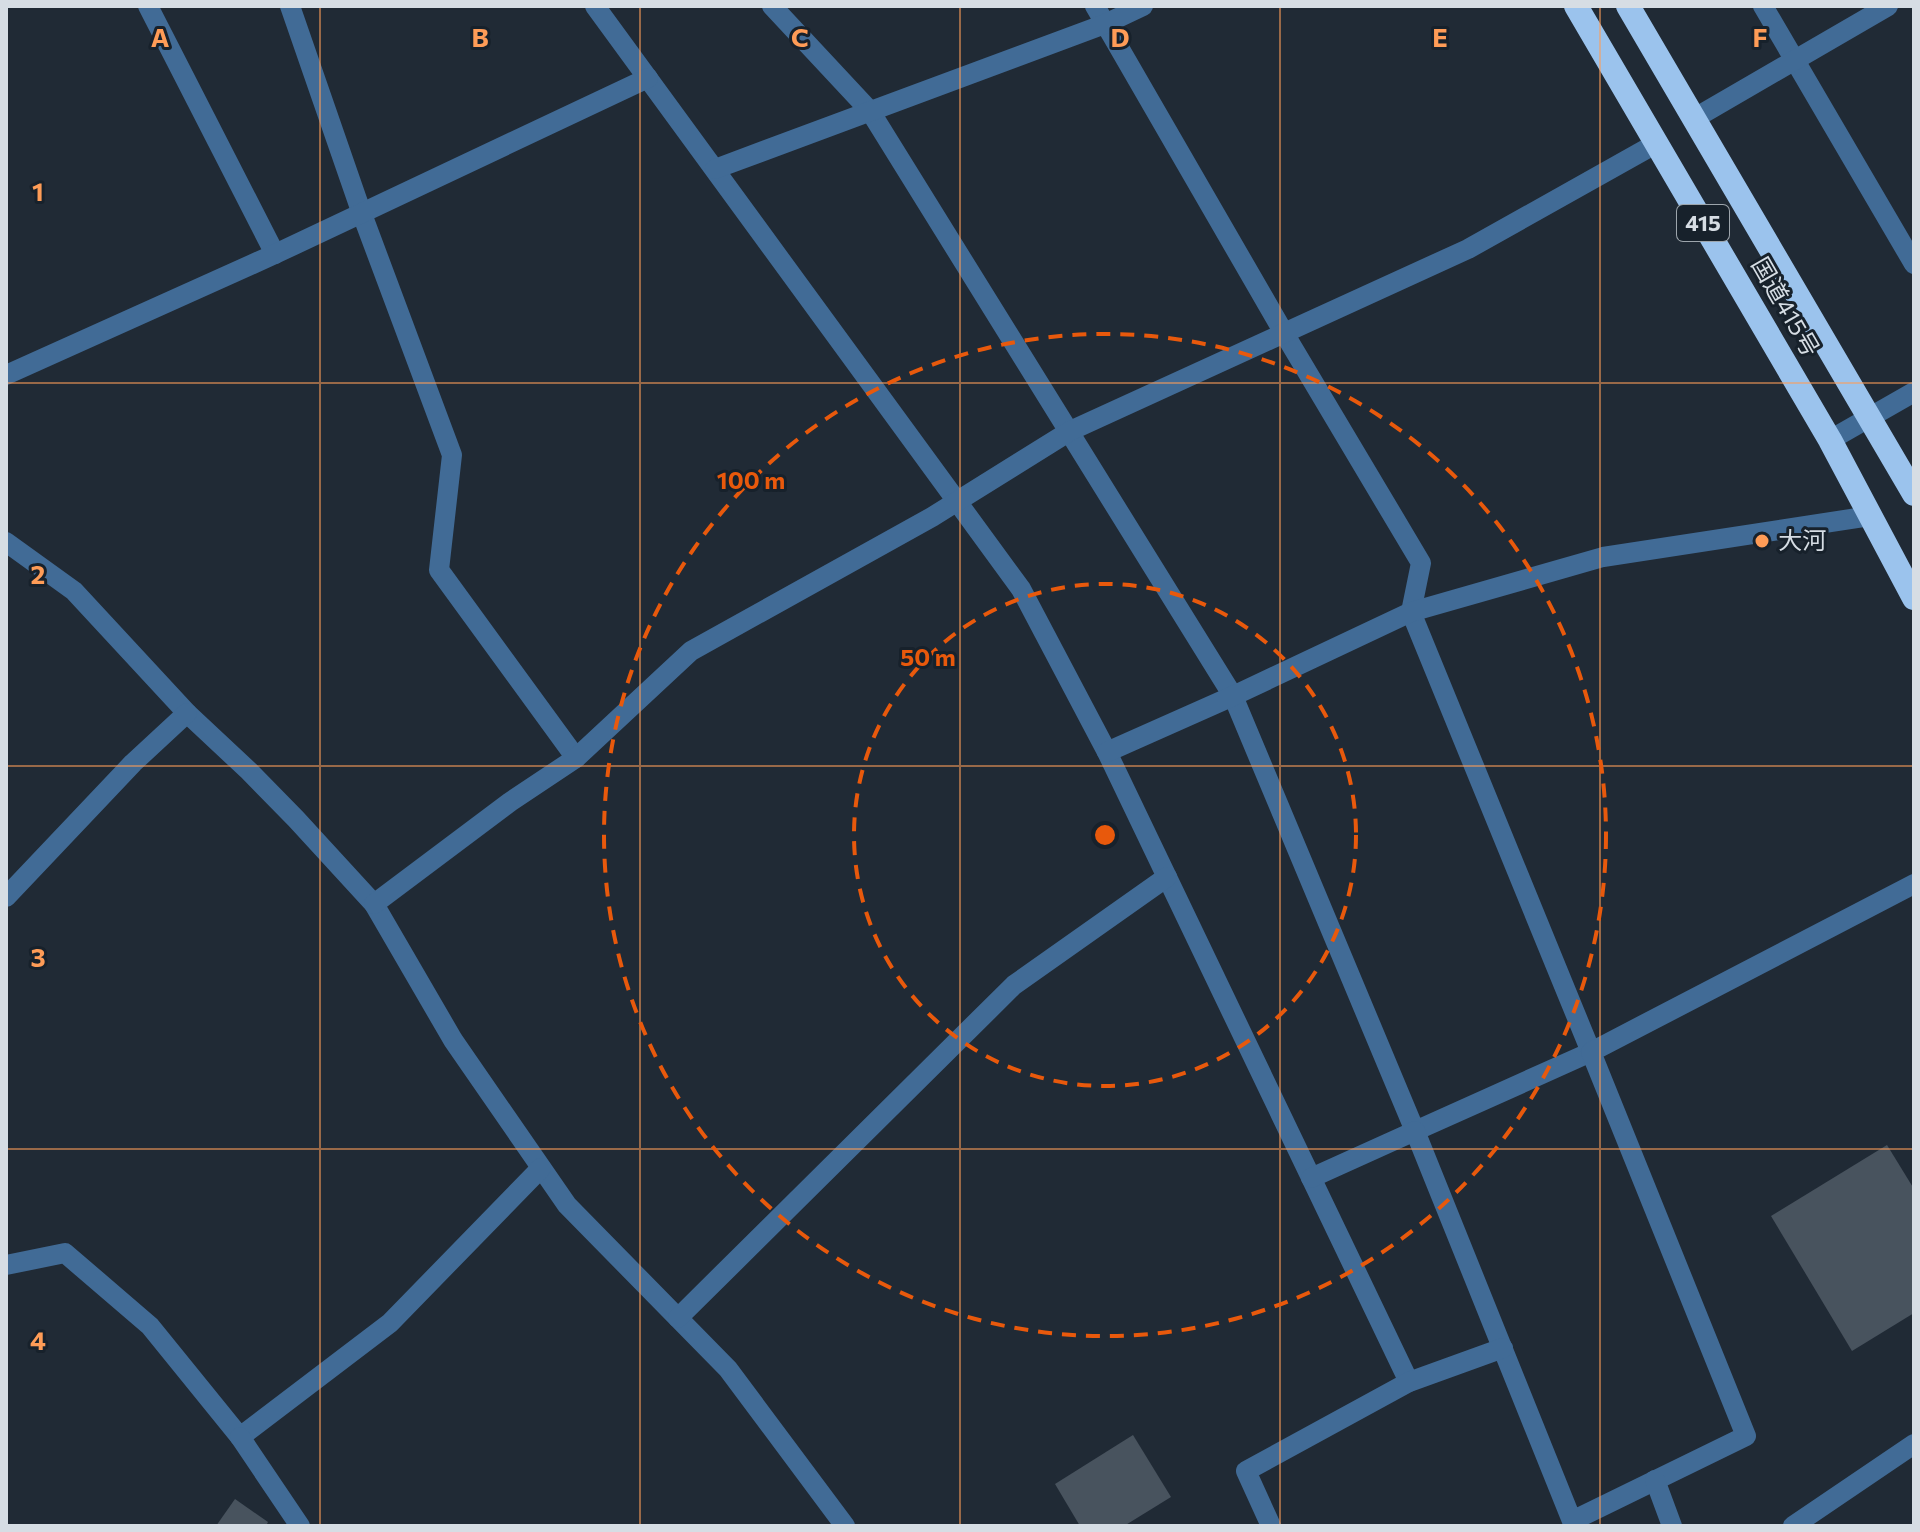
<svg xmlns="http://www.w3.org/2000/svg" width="1920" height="1532" font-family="Commissioner,'Noto Sans JP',sans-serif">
	<rect width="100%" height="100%" fill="#202a35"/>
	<!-- building -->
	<g fill="#48535e">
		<polygon points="1887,1145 1914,1189 1914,1313 1852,1351 1771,1216"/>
		<polygon points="1133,1435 1171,1497 1124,1526 1080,1526 1055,1484"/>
		<polygon points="235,1499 268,1522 266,1526 216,1526"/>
	</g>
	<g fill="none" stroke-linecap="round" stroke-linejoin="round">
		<!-- minor -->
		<g stroke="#416b96" stroke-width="20">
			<polyline points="148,6 275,254"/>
			<polyline points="290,6 362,214 452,455 439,570 576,758"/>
			<polyline points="595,6 1021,589 1107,752 1409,1382"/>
			<polyline points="772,6 870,111 1233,696 1415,1131 1591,1052 1411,612 1421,563 1284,333 1095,6"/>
			<polyline points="1763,6 1914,264"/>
			<polyline points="1695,118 1888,6"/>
			<polyline points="715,169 1105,24 1143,6"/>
			<polyline points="6,375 275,254 648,78"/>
			<polyline points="1830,440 1914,392"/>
			<polyline points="6,542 74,591 187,713 249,771 296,819 374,904 453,1040 567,1205 728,1369 845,1526"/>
			<polyline points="1107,752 1233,696 1411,612 1603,557 1870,516"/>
			<polyline points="6,897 133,763 187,713"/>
			<polyline points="374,904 510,802 576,758 691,651 932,517 1070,431 1468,249 1657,143"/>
			<polyline points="1311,1178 1415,1131 1572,1521 1746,1436 1591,1052 1914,884"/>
			<polyline points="6,1265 65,1253 150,1326 240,1437 390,1323 541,1168"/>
			<polyline points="678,1318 1014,985 1167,877"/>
			<polyline points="240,1437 300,1526"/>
			<polyline points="1655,1480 1672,1526"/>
			<polyline points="1271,1526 1246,1471 1409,1382 1503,1348"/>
			<polyline points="1793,1526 1914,1444"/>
		</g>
		<!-- highway -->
		<g stroke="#9bc3ed" stroke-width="24">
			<polyline points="1576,6 1830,440 1914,598"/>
			<polyline points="1628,6 1914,494"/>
		</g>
	</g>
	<!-- grid -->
	<path fill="none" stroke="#fe9c57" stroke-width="2" stroke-opacity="0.55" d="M320 6V1526M640 6V1526M960 6V1526M1280 6V1526M1600 6V1526M6 383H1914M6 766H1914M6 1149H1914"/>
	<!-- distance rings -->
	<g fill="none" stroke="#e8590c" stroke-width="4" stroke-dasharray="14 10">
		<circle cx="1105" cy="835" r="251"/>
		<circle cx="1105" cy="835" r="501"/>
	</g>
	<!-- markers -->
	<circle fill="#fe9c57" stroke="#17212b" stroke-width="3" cx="1762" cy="541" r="8"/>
	<g text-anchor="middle" stroke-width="6" stroke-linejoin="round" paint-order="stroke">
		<!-- shield labels -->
		<rect fill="#17212b" stroke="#9da5ac" stroke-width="2" x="1677" y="205" width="52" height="36" rx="6"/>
		<g font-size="22" font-weight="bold" fill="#d6dde4">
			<text x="1703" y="231">415</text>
		</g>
		<!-- street labels -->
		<g font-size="24" fill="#d6dde4" stroke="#17212b">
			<text transform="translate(1785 307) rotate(60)" y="8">国道415号</text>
		</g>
		<!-- poi labels -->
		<g font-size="24" fill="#d6dde4" stroke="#17212b" text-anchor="start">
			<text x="1778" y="549">大河</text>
		</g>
	</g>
	<g font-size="26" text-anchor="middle" font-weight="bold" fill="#fe9c57" stroke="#17212b" stroke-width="6" stroke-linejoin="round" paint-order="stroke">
		<text x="160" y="47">A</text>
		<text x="480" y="47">B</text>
		<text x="800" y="47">C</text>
		<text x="1120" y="47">D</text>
		<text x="1440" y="47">E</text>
		<text x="1760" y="47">F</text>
		<text x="38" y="201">1</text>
		<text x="38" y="584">2</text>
		<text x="38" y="967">3</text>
		<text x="38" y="1350">4</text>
	</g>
	<circle cx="1105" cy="835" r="12" fill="#e8590c" stroke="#17212b" stroke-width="4"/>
	<g font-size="24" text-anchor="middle" font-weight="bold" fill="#e8590c" stroke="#17212b" stroke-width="6" stroke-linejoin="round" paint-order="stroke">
		<text x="751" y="489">100 m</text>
		<text x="928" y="666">50 m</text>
	</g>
	<!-- border -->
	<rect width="1920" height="1532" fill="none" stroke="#d6dde4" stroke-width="16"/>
</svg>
